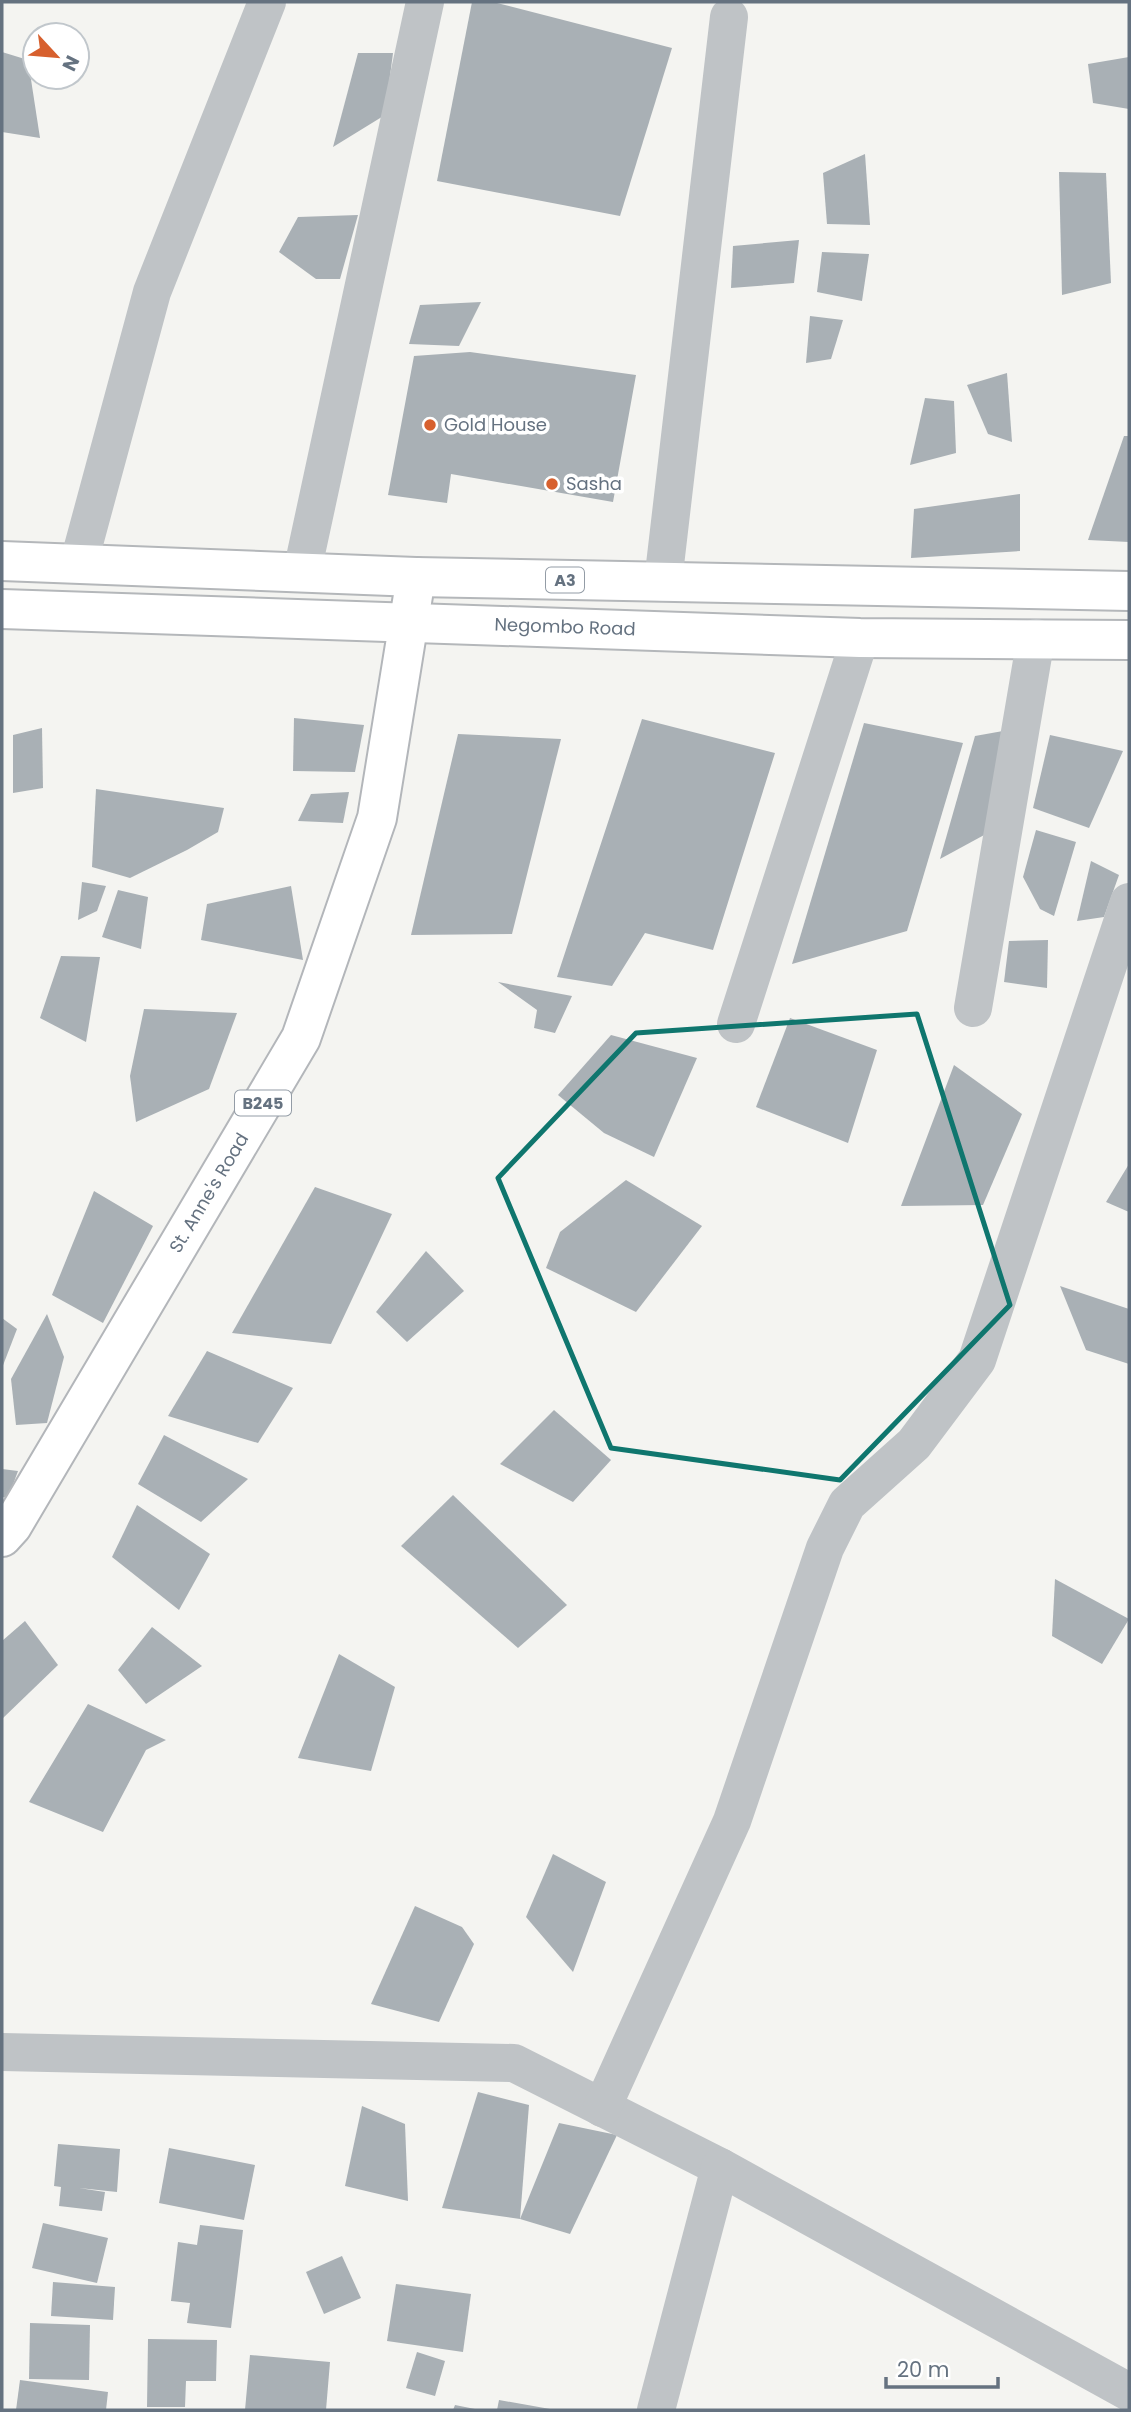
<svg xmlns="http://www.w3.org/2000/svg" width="1131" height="2412" font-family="Poppins,sans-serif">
	<rect width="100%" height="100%" fill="#f4f4f1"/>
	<!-- building -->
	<g fill="#a9b0b5">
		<polygon points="472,2 493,2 672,48 620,216 437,181"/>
		<polygon points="2,52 28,60 40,138 2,132"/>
		<polygon points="358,53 393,53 385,115 333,147"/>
		<polygon points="1129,57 1129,109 1093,103 1088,64"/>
		<polygon points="865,154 870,225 827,224 823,173"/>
		<polygon points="1059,172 1106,173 1111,283 1062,295"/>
		<polygon points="358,215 340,279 316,279 279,252 298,217"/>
		<polygon points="799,240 794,283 731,288 733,246"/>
		<polygon points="822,252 869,254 862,301 817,292"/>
		<polygon points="481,302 459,346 409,344 420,305"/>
		<polygon points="810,316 843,320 831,359 806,363"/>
		<polygon points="470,352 636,375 613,502 451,474 447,503 388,495 414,356"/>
		<polygon points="1007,373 1012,442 988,434 967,385"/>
		<polygon points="925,398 954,401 956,453 910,465"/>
		<polygon points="1124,436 1129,436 1129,542 1088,540"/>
		<polygon points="1020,494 1020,551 911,558 914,509"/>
		<polygon points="294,718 364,725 355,772 293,771"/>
		<polygon points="642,719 775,753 713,950 645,933 612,986 557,977"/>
		<polygon points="864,723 963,743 907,931 792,964"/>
		<polygon points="42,728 43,788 13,793 13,735"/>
		<polygon points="1003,731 986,834 940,859 975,736"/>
		<polygon points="458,734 561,739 512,934 411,935"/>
		<polygon points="1050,735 1123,751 1089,828 1033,808"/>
		<polygon points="96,789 224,808 218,832 187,850 130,878 92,867"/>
		<polygon points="349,792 343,823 298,821 311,794"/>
		<polygon points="1036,830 1076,842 1054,916 1040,909 1023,877"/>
		<polygon points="1091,861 1119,875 1104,917 1077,921"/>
		<polygon points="82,882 106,886 97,911 78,920"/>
		<polygon points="291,886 303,960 201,940 207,904"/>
		<polygon points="118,890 148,897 141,949 102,937"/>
		<polygon points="1048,940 1047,988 1004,982 1009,941"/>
		<polygon points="61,956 100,957 86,1042 40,1018"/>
		<polygon points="498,982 572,996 555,1033 534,1028 537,1010"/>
		<polygon points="144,1009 237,1013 209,1089 136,1122 130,1076"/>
		<polygon points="790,1018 877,1050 848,1143 756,1107"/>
		<polygon points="611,1035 697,1058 654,1157 604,1133 558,1095"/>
		<polygon points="954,1065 1022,1114 983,1205 901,1206"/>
		<polygon points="1129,1164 1129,1212 1106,1202"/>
		<polygon points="626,1180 702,1226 636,1312 546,1268 560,1232"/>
		<polygon points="315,1187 392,1214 331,1344 232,1333"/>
		<polygon points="94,1191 153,1226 103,1323 52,1295"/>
		<polygon points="426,1251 464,1291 407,1342 376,1312"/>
		<polygon points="1060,1286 1129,1309 1129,1364 1086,1350"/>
		<polygon points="47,1314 64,1357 47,1423 16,1425 11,1379"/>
		<polygon points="2,1318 17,1329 2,1368"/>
		<polygon points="207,1351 293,1388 258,1443 168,1416"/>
		<polygon points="554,1410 611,1460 573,1502 500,1464"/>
		<polygon points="164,1435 248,1479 201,1522 138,1484"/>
		<polygon points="2,1469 18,1471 8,1498 2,1497"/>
		<polygon points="453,1495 567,1605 518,1648 401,1546"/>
		<polygon points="137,1505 210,1554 179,1610 112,1557"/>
		<polygon points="1055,1579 1129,1619 1102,1664 1052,1636"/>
		<polygon points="25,1621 58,1665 2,1719 2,1641"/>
		<polygon points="152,1627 202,1666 146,1704 118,1670"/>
		<polygon points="339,1654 395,1687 371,1771 298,1758"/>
		<polygon points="88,1704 166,1740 146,1750 103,1832 29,1802"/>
		<polygon points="553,1854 606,1882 573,1972 526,1917"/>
		<polygon points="415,1906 462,1927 474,1944 439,2022 371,2004"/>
		<polygon points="478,2092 529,2105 520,2219 442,2208"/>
		<polygon points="362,2106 405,2124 408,2201 345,2186"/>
		<polygon points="559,2123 617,2135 570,2234 520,2219"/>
		<polygon points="58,2144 120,2149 117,2192 79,2188 105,2192 102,2211 59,2206 61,2187 54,2186"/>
		<polygon points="169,2148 255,2165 244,2220 159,2203"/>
		<polygon points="43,2223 108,2238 97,2283 32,2268"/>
		<polygon points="200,2225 243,2230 231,2328 187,2323 190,2303 171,2301 178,2242 197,2245"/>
		<polygon points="342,2256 361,2298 324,2314 306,2272"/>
		<polygon points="53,2282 115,2287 113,2320 51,2316"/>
		<polygon points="396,2284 471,2294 463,2352 387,2341"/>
		<polygon points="30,2323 90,2325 89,2380 29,2379"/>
		<polygon points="148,2339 217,2340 216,2381 186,2381 185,2407 147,2407"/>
		<polygon points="417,2352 445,2361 435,2396 406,2388"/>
		<polygon points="250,2355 330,2362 326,2410 245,2410"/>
		<polygon points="20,2380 108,2392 106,2410 16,2410"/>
		<polygon points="499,2400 550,2409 550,2410 497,2410"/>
		<polygon points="455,2405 475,2409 475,2410 453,2410"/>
	</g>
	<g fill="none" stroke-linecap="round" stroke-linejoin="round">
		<defs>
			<polyline id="primary" points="2,1537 12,1526 301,1038 377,818 416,577"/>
			<g id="highway">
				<polyline points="2,561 416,577 1129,591"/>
				<polyline points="2,609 860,638 1129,640"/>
			</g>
		</defs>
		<!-- primary casing -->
		<use href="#primary" stroke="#b3b6ba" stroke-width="42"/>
		<!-- highway casing -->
		<use href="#highway" stroke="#b4b7ba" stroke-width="42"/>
		<!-- street -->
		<g stroke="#bfc3c6" stroke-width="38">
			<polyline points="79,562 152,292 267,2"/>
			<polyline points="302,572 425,2"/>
			<polyline points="663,582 729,17"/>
			<polyline points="973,1008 1036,638"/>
			<polyline points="736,1024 860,638"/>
			<polyline points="2,2052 514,2063 720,2167"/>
			<polyline points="602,2108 732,1821 825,1548 847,1504 914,1444 977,1360 1129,902"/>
			<polyline points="656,2410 720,2167 1129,2392"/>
		</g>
		<!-- primary -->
		<use href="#primary" stroke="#fff" stroke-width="38"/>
		<!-- highway -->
		<use href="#highway" stroke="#fff" stroke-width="38"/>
	</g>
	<!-- marked area -->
	<path fill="none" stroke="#0f766e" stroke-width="5" stroke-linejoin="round" d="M917 1014 1010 1305 840 1480 611 1448 498 1178 636 1033Z"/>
	<!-- markers -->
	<g fill="#d7602e" stroke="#fff" stroke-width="2.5">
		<circle cx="430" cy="425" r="7"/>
		<circle cx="552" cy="484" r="7"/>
	</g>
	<g text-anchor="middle" stroke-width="7" stroke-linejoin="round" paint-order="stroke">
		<!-- shield labels -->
		<g fill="#fff" stroke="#939ca6" stroke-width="2">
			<rect x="546" y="567.5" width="38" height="25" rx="5"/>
			<rect x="235" y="1090.5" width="56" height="25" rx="5"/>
		</g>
		<g font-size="16" font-weight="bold" fill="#657280">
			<text x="565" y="586">A3</text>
			<text x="263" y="1109">B245</text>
		</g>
		<!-- poi labels -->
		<g font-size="18" fill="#657280" stroke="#fff" text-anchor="start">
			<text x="444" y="431">Gold House</text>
			<text x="566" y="490">Sasha</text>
		</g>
		<!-- street labels -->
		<g font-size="18" fill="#657280" stroke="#fff">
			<text transform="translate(565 627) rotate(2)" y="6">Negombo Road</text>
			<text transform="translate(209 1193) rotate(-59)" y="6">St. Anne's Road</text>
		</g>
	</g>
	<!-- border -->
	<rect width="1131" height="2412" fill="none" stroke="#657280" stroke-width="7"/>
	<!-- north arrow -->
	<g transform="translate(56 56) rotate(116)"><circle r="33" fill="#ffffff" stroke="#c1c7cc" stroke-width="2"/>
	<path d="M0-5L12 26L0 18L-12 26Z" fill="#d7602e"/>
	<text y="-10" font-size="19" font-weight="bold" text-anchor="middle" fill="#657280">N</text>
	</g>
	<!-- scale -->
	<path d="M886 2377v10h112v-10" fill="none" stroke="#657280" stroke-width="3.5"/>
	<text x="897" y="2377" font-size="21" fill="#657280" stroke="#ffffff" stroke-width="5" paint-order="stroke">20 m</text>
</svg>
